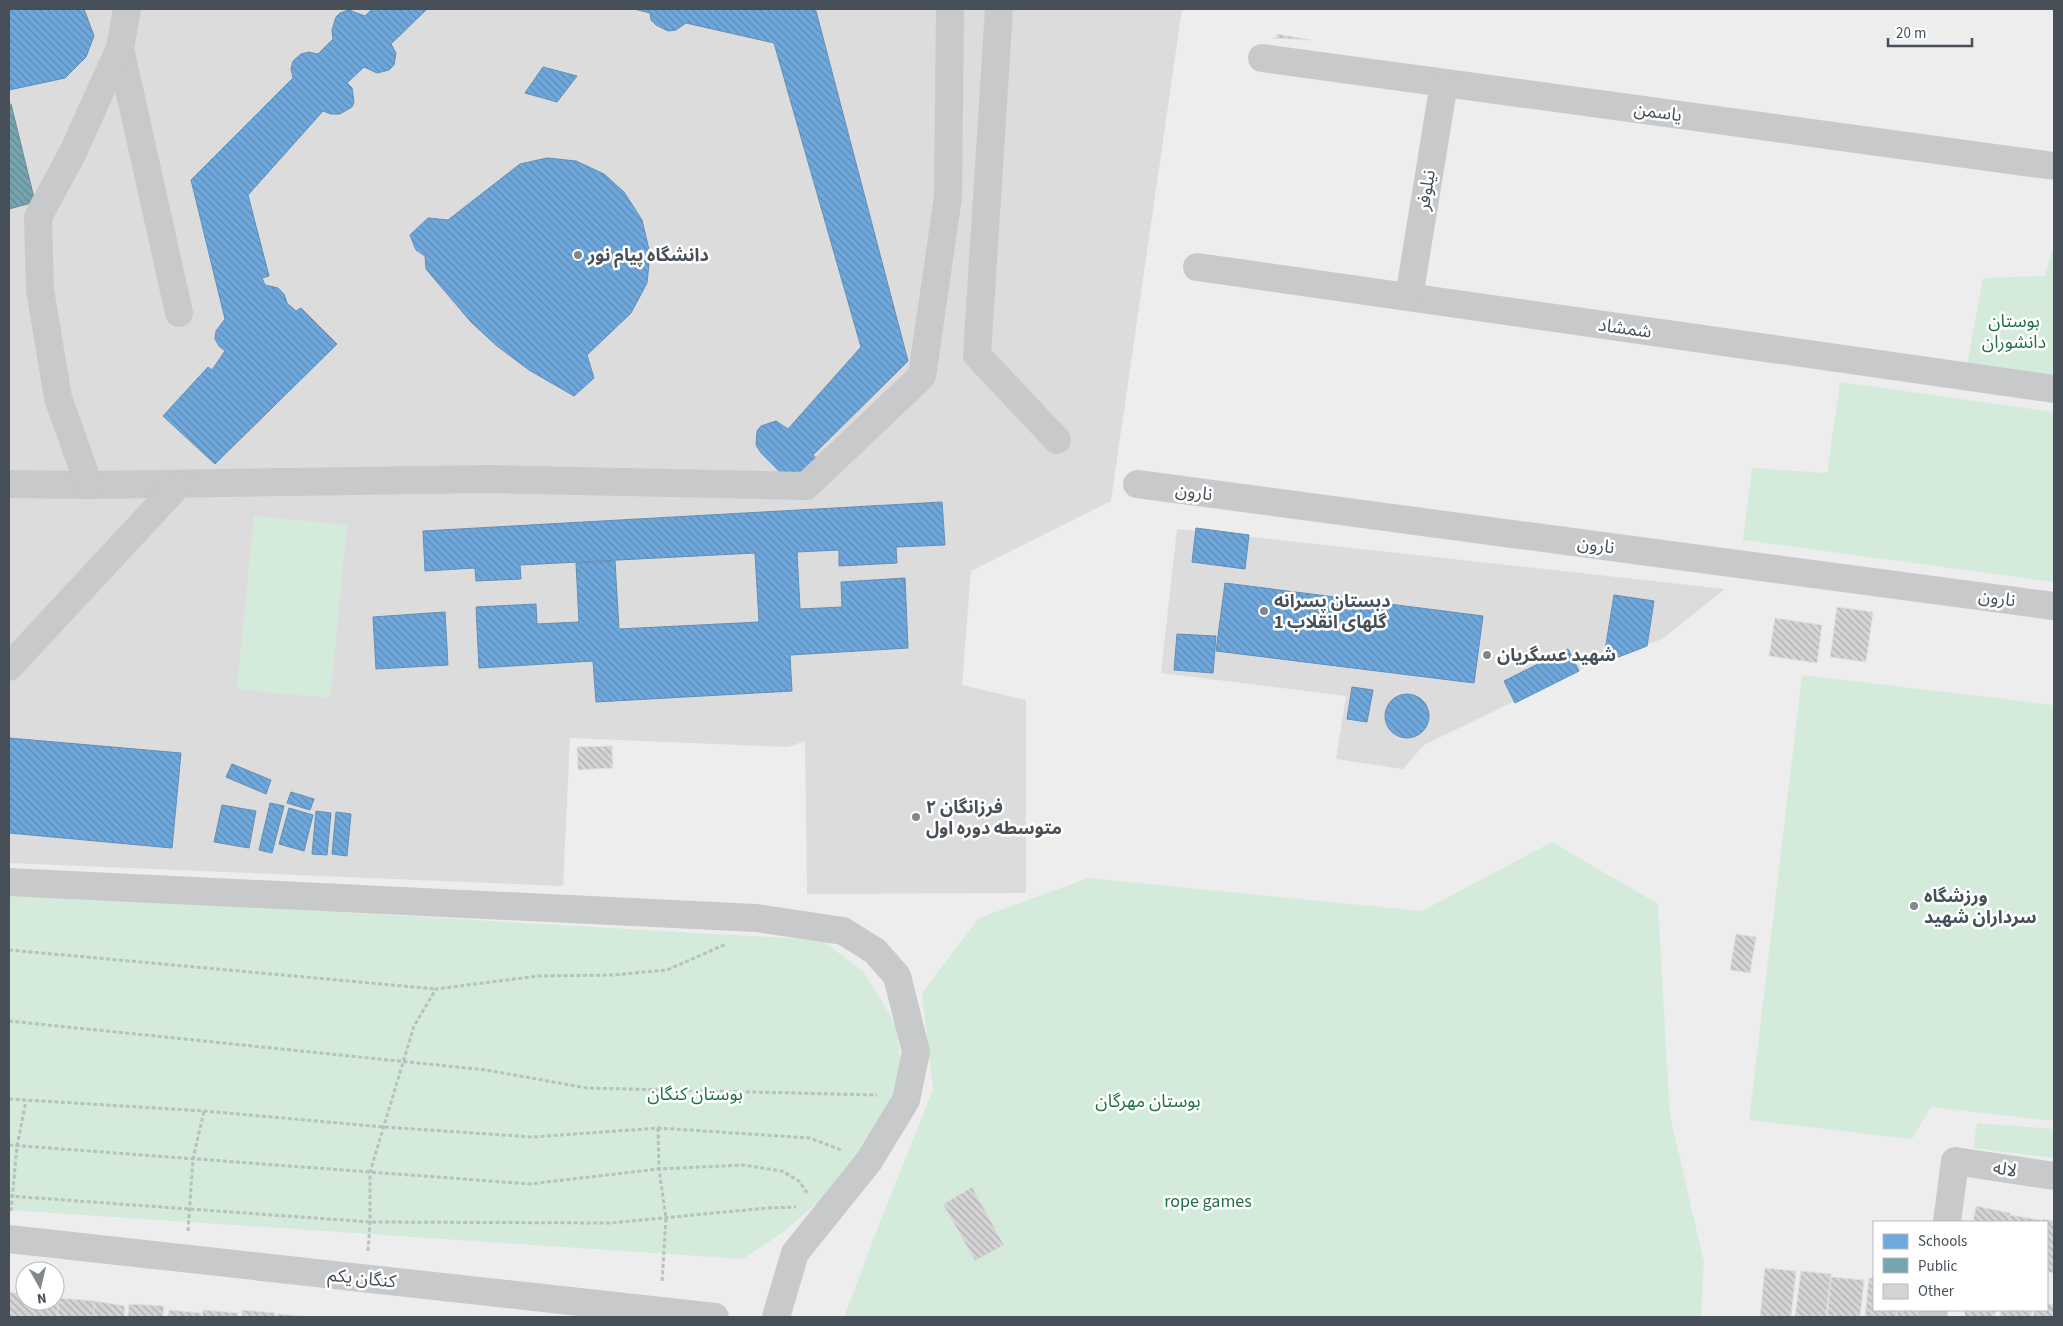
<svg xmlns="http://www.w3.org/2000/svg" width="2063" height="1326" font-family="'Source Sans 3','Noto Sans Arabic',sans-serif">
	<defs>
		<pattern id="schools-back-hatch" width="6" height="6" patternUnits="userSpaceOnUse" patternTransform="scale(1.25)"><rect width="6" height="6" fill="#6fa8dc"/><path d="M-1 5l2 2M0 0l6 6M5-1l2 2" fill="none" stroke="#5d8bb5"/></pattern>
		<pattern id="public-back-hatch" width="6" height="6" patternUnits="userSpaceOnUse" patternTransform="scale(1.25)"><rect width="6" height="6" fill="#76a5af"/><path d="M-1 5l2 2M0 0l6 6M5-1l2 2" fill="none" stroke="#638991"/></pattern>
		<pattern id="building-back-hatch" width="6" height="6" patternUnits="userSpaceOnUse" patternTransform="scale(1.25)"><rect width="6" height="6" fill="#d4d4d6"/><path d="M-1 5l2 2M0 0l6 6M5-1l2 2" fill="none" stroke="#aeaeb0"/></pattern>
	</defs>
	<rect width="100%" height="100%" fill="#eeeded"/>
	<!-- education -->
	<g fill="#dcdcdd">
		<polygon points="9,9 1182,9 1111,501 971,571 962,685 1026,700 1026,893 807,894 805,741 788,747 570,738 563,886 9,863"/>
		<polygon points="1177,529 1371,550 1725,589 1662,639 1579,670 1424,745 1403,769 1336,759 1346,696 1161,673"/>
	</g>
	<!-- green -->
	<g fill="#d4ebdc">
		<polygon points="2054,243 2054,379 1967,365 1983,278 2045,276"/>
		<polygon points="1840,382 2054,412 2054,582 1743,540 1752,468 1827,473"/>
		<polygon points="254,516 347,525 330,698 237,689"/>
		<polygon points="1802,675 2054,705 2054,1121 1931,1107 1912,1139 1749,1120"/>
		<polygon points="1552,842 1658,904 1670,1116 1704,1262 1701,1317 844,1317 882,1217 933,1089 922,993 979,918 1088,878 1422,911"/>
		<polygon points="9,893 821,940 863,971 895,1023 902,1070 889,1111 860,1154 826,1195 785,1231 743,1259 9,1210"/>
		<polygon points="1977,1123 2054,1129 2054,1158 1973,1148"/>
	</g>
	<!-- schools -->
	<g fill="url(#schools-back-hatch)" stroke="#638eb4">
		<polygon points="9,9 84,9 94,36 86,57 65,78 9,90"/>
		<polygon points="372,9 427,9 391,44 396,53 394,65 389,70 377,73 364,67 347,83 352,88 354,102 352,107 340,114 331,114 323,111 248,195 269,276 262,278 265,285 278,288 284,294 287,303 296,311 301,308 337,344 215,464 163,416 208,367 212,370 225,351 219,346 215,339 216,331 225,319 191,180 293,78 291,69 293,61 301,54 309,52 318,54 333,39 332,30 336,17 340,13 349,10 365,16"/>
		<polygon points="634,9 808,9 816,11 908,361 813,455 817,459 818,473 782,474 761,453 756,445 757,431 761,426 776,421 788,429 861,347 774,43 686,23 676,30 668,31 656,25 651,20 650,13"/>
		<polygon points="543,67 577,76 557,102 525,93"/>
		<polygon points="547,158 576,161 604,174 624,192 642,220 650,254 647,283 631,313 587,355 594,378 574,396 529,370 497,346 471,322 426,269 425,256 416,250 410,235 428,218 448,220 520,164"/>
		<polygon points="942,502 945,545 896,547 897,563 839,566 839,550 797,552 800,609 842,607 841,582 905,578 908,648 790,655 792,691 596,702 593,661 479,668 476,607 536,604 537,624 579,622 576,563 615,561 619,629 759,622 755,553 520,565 521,579 476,581 475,568 425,571 423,531"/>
		<polygon points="1196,528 1249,535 1245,569 1192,562"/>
		<polygon points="1225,583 1483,616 1474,683 1216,651"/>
		<polygon points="1614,595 1654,601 1647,646 1603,663"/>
		<polygon points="445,612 448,665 376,669 373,617"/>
		<polygon points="1177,634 1216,636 1213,673 1174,670"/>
		<polygon points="1568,649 1579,671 1515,703 1504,681"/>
		<polygon points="1352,687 1373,690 1367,722 1347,719"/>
		<circle cx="1407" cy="716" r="22"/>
		<polygon points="9,738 181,753 172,848 9,833"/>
		<polygon points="232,764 271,780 266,794 226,777"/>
		<polygon points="291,792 314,799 310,810 287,803"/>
		<polygon points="270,803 284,806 272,853 259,850"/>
		<polygon points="222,805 256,811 249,848 214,842"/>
		<polygon points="289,808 313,815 304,851 279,844"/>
		<polygon points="316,811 331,813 327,855 312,854"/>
		<polygon points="336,812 351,814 347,856 332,854"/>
	</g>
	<!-- public -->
	<polygon fill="url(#public-back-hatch)" stroke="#688c95" points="9,104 11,104 35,202 9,209"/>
	<!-- building -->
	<g fill="url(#building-back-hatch)" stroke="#dfdfe0">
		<polygon points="1277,34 1311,40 1272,38 1276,38"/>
		<polygon points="1837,607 1873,612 1866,662 1830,657"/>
		<polygon points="1775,618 1822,625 1817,663 1769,656"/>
		<polygon points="612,746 613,768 578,770 577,747"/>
		<polygon points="1736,934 1756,937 1750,973 1730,970"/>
		<polygon points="972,1187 1004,1245 975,1261 943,1204"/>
		<polygon points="1976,1206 2010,1213 2009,1222 1973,1222"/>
		<polygon points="2010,1215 2040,1220 2039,1222 2009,1222"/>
		<polygon points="2043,1219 2054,1221 2054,1273 2047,1272 2047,1222 2042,1222"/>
		<polygon points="1765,1268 1796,1271 1791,1317 1760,1317"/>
		<polygon points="1801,1271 1831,1274 1826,1317 1795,1317"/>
		<polygon points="1831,1277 1864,1280 1860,1317 1827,1317"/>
		<polygon points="1869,1278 1874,1278 1874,1310 1897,1310 1896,1317 1865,1317"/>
		<polygon points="9,1292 25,1294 25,1301 55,1301 55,1298 59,1298 57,1317 9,1317"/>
		<polygon points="59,1298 95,1301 93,1317 57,1317"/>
		<polygon points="95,1301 125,1306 124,1317 93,1317"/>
		<polygon points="129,1304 164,1306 163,1317 128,1317"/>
		<polygon points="2047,1304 2054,1305 2054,1317 2033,1317 2034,1310 2047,1310"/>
		<polygon points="169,1310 201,1313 201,1317 168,1317"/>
		<polygon points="203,1310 238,1313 237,1317 202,1317"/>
		<polygon points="242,1310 275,1313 274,1317 242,1317"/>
		<rect x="1897" y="1310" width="30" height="7"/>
		<polygon points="1965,1310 1996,1310 1994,1317 1964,1317"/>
		<polygon points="2001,1310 2032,1310 2031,1317 2000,1317"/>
		<polygon points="277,1314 312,1317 277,1317"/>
	</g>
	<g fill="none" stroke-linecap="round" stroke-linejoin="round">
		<!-- path -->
		<g stroke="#b7c1bd" stroke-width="3" stroke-dasharray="4 2.5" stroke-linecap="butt">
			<polyline points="9,950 436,989"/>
			<polyline points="9,1021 486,1070 587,1088 877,1095"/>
			<polyline points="9,1099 204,1111 384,1127 533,1137 658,1128 810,1138 841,1150"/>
			<polyline points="658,1128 659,1169 666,1218 662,1283"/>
			<polyline points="9,1145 530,1184 659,1169 743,1165 782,1171 799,1181 808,1194"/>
			<polyline points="9,1196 370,1222 610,1223 767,1208 796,1207"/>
			<polyline points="11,1211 17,1146 26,1101"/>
			<polyline points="188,1231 193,1159 204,1111"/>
			<polyline points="368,1251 370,1222 370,1172 414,1026 436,989 538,976 613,975 667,970 726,944"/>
		</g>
		<!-- minor -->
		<g stroke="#c8c9cb" stroke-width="28">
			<polyline points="999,9 977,355 1057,440"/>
			<polyline points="120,48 179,313"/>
			<polyline points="1262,58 2054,166"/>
			<polyline points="1197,267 2054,389"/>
			<polyline points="1409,297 1444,83"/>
			<polyline points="9,484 89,485 490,479 806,486 922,376 948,197 950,9"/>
			<polyline points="1137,484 2054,606"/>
			<polyline points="89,485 58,398 40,290 38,217 72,154 120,48 127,9"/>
			<polyline points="9,667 179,484"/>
			<polyline points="9,882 756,918 843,931 875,951 897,976 916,1052 906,1100 869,1161 795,1253 776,1317"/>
			<polyline points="1947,1222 1955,1161 2054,1176"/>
			<polyline points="9,1239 715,1317"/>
			<polyline points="1933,1317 1934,1310"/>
		</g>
	</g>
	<!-- markers -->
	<g fill="#81878c" stroke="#fff" stroke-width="2">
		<circle cx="578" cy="255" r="5"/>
		<circle cx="1264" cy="611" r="5"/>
		<circle cx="1487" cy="655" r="5"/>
		<circle cx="916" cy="817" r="5"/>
		<circle cx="1914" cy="906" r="5"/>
	</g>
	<g text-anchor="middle" stroke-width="5" stroke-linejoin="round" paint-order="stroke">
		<!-- street labels -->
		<g font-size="18" fill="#475058" stroke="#fff">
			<text transform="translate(1658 112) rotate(8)" y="6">یاسمن</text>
			<text transform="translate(1426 190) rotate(-81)" y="6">نیلوفر</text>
			<text transform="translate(1625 328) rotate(8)" y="6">شمشاد</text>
			<text transform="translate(1194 492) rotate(8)" y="6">نارون</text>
			<text transform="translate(1596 545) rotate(8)" y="6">نارون</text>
			<text transform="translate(1997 598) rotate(8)" y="6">نارون</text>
			<text transform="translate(2005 1169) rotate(9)" y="6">لاله</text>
			<text transform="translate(362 1278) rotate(6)" y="6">کنگان یکم</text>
		</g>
		<!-- poi labels -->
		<g font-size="18" font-weight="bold" fill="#475058" stroke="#fff" text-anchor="start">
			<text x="588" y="261">دانشگاه پیام نور</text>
			<text x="1274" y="607">دبستان پسرانه<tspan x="1274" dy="21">گلهای انقلاب 1</tspan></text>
			<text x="1497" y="661">شهید عسگریان</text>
			<text x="926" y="813">فرزانگان ۲<tspan x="926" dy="21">متوسطه دوره اول</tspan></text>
			<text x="1924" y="902">ورزشگاه<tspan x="1924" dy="21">سرداران شهید</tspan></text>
		</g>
		<!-- park labels -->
		<g font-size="18" fill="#207147" stroke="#fff">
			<text x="2014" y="327">بوستان<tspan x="2014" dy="21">دانشوران</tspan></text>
			<text x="695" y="1100">بوستان کنگان</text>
			<text x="1148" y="1107">بوستان مهرگان</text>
			<text x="1208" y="1207">rope games</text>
		</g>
	</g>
	<!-- border -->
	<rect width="2063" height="1326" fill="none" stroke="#475058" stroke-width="20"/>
	<!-- legend -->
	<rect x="1873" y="1221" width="175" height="90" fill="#ffffff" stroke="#b5b9bc"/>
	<rect x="1883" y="1234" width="25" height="15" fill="#6fa8dc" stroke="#b5b9bc"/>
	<text x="1918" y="1246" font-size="15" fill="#475058">Schools</text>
	<rect x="1883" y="1258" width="25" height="15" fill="#76a5af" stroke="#b5b9bc"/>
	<text x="1918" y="1271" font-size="15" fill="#475058">Public</text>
	<rect x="1883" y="1284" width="25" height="15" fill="#d4d4d6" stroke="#b5b9bc"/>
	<text x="1918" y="1296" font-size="15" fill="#475058">Other</text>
	<!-- north arrow -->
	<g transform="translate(40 1286) rotate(172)"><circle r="24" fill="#ffffff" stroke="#b5b9bc"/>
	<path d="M0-4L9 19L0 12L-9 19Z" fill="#81878c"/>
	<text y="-8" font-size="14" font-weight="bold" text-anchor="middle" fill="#475058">N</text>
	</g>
	<!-- scale -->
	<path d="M1888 38v8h84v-8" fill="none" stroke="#475058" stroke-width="2.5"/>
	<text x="1896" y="38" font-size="15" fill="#475058" stroke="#ffffff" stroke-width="4" paint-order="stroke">20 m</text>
</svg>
